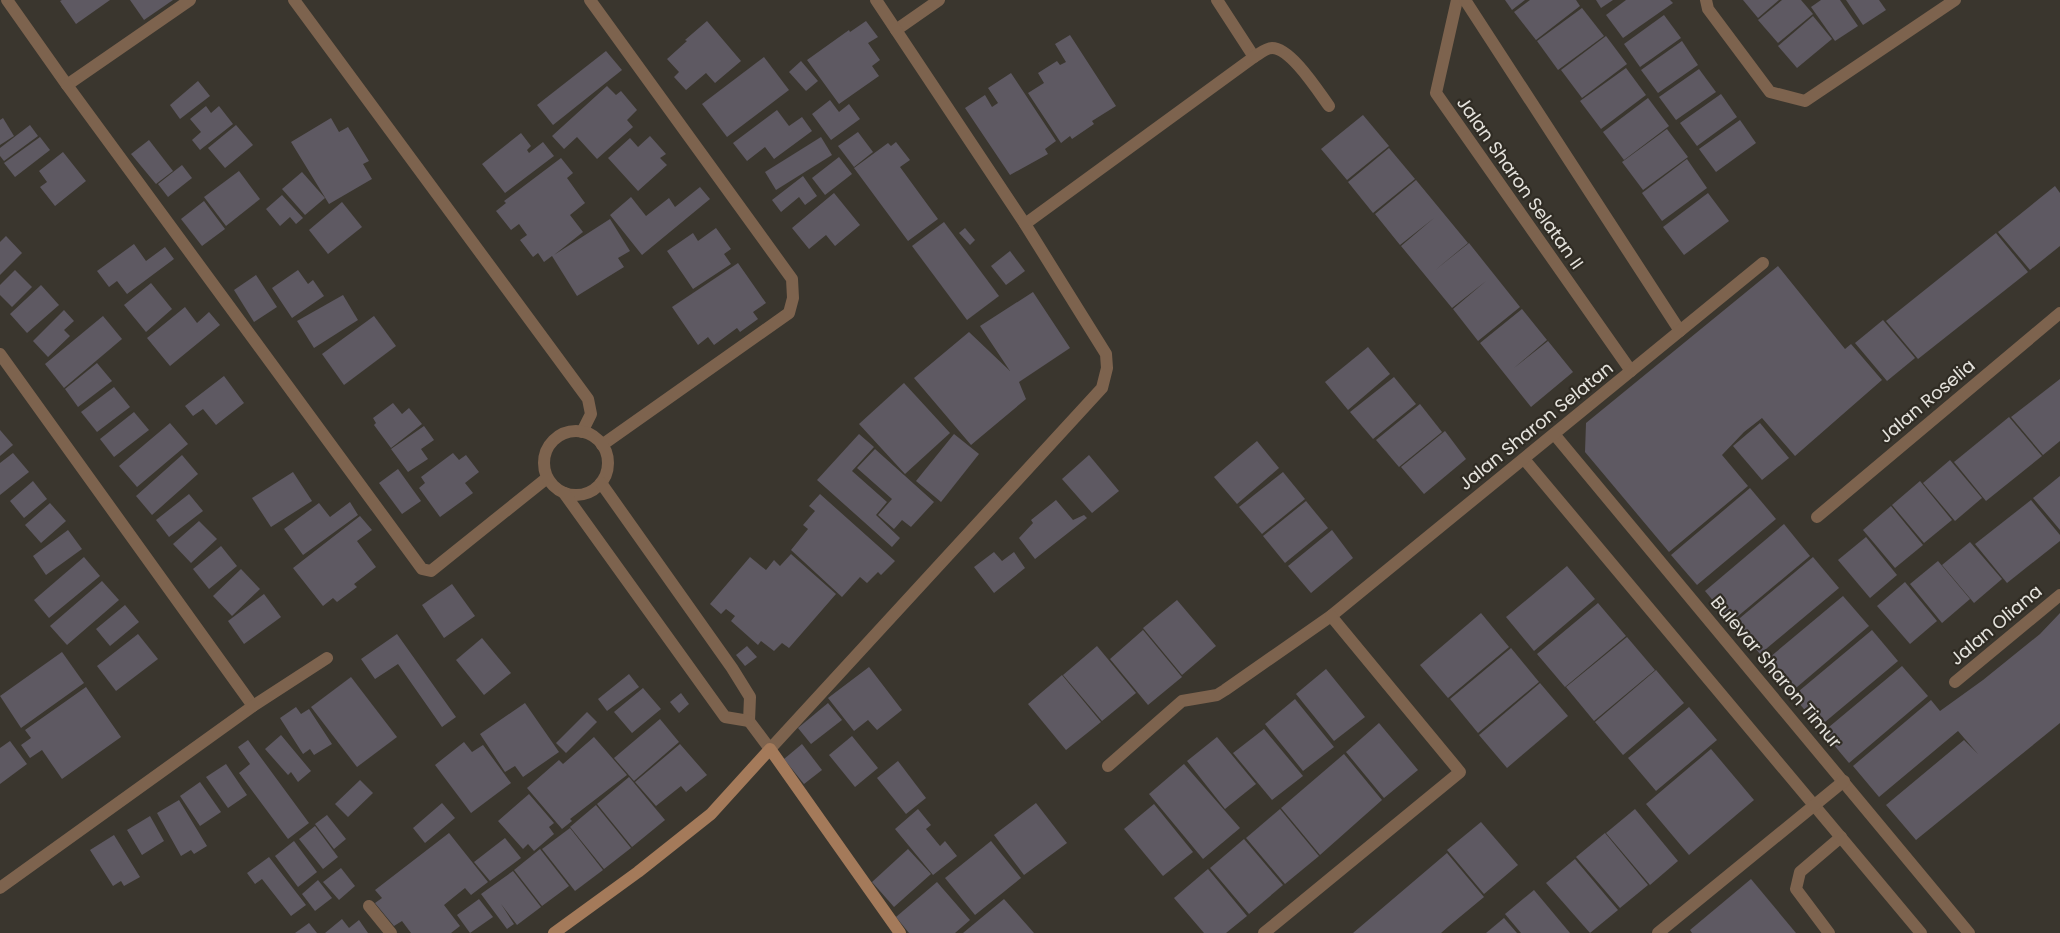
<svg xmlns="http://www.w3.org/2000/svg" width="2060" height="933" font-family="Poppins,sans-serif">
	<rect width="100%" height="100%" fill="#3a362e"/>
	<!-- building -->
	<g fill="#5e5962">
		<polygon points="62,0 110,0 76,24 60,1"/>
		<polygon points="130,0 173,0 144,20"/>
		<polygon points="1505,0 1525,0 1512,10"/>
		<polygon points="1530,0 1576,0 1580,6 1536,40 1514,12"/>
		<polygon points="1596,0 1613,0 1601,8"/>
		<polygon points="1626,0 1670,0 1673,3 1623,38 1606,15"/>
		<polygon points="1743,0 1779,0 1758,18"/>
		<polygon points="1782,0 1801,0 1813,14 1778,43 1758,20"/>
		<polygon points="1821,0 1840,0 1858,26 1835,41 1811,7"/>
		<polygon points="1846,0 1879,0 1886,10 1863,25"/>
		<polygon points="1582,8 1604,36 1558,70 1537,41"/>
		<polygon points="1664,15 1681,38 1640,67 1624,44"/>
		<polygon points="1813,16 1832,39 1797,68 1778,46"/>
		<polygon points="707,21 741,61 715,83 706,73 686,90 674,77 679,72 667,59 687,41 685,40"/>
		<polygon points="866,21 878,37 868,43 880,60 872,66 879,76 839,104 807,60 849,30 850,32"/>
		<polygon points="1070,35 1116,106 1092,121 1094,124 1072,139 1070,136 1061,143 1028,93 1044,83 1038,73 1057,61 1060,65 1066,62 1055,44"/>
		<polygon points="1606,36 1627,64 1582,98 1561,70"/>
		<polygon points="1682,41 1698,65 1658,93 1641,70"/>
		<polygon points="606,51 622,70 553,125 537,105"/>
		<polygon points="764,57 789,90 727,137 702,104"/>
		<polygon points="801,61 818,81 806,91 789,72"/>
		<polygon points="1626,68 1646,95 1601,129 1580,101"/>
		<polygon points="1699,69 1716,92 1676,120 1659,97"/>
		<polygon points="1011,73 1056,141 1045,149 1048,154 1010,175 965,108 985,95 992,107 998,103 988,88"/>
		<polygon points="198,81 210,96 180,119 170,105"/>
		<polygon points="607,86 616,95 621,91 637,110 627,120 633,127 597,159 577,137 564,149 552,136"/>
		<polygon points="1721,94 1737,117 1697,146 1680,123"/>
		<polygon points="1648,98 1669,126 1624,160 1603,132"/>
		<polygon points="830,100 839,112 849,104 860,119 831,140 812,114"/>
		<polygon points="206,106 211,113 219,106 233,124 200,150 192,140 201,132 190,119"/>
		<polygon points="777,110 789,126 802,117 812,131 774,159 765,147 747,161 733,143"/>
		<polygon points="1363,115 1389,146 1347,180 1321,149"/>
		<polygon points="3,118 14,136 0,145 0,120"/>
		<polygon points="331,118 339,132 348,127 369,161 363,164 372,179 329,204 291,142"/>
		<polygon points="1740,120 1756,143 1716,172 1699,149"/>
		<polygon points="30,125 38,136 4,161 0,156 0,148"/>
		<polygon points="236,125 253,145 225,168 208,148"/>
		<polygon points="1667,129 1688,157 1643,190 1622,162"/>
		<polygon points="858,132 873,152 854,167 838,146"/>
		<polygon points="521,133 531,146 527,150 529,153 543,142 554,156 505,193 482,164"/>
		<polygon points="650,136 666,154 660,158 667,165 638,191 608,158 630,138 638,147"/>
		<polygon points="40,137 50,150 15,177 4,163"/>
		<polygon points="821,137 832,155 776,190 765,172"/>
		<polygon points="149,140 173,171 156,184 131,154"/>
		<polygon points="896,142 910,160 900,167 938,219 908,241 854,168 888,143 891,146"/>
		<polygon points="1389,148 1415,179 1373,213 1348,182"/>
		<polygon points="63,152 86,181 55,206 40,187 47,182 39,171"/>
		<polygon points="839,157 852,174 825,195 812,178"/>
		<polygon points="561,158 573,173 567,178 585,203 570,215 583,232 554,255 610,219 630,251 618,258 624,267 577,296 552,256 544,262 538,253 533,257 520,240 527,235 519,224 511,230 496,211 506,203 504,201"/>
		<polygon points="1687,159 1707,188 1662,221 1642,193"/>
		<polygon points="182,165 192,178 168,197 158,184"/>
		<polygon points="239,171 260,199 226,226 204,197"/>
		<polygon points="302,172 325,198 305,215 282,189"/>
		<polygon points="803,176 817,196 805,205 799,197 781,212 772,200"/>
		<polygon points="1416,180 1468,243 1434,271 1469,243 1520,307 1478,341 1453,309 1486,281 1452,308 1401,246 1434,218 1400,245 1375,214"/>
		<polygon points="2055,186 2060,193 2060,246 2030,270 1998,232"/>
		<polygon points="700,187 710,199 642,255 610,215 631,197 646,216 669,198 675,207"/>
		<polygon points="834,193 860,225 835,246 826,235 809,249 792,228"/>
		<polygon points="1708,193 1729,221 1684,255 1663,227"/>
		<polygon points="282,195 303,218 296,224 290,217 280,226 266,209"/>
		<polygon points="204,201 225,229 202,246 181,219"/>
		<polygon points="342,202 362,227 328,254 309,230"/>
		<polygon points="944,222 999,296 967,320 912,246"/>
		<polygon points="716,228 731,249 724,254 731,264 693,289 667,251 693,233 698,241"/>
		<polygon points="965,228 975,240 970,245 959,233"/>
		<polygon points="1996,233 2028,272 1918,359 1886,321"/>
		<polygon points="6,236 22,253 0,275 0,242"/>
		<polygon points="134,244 146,261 165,247 174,259 127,294 117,281 109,287 97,271"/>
		<polygon points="1010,251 1025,271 1006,285 991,266"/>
		<polygon points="738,263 766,303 753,312 758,319 740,332 737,328 714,345 708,337 698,345 672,307"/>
		<polygon points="1778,266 1845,349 1851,344 1882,380 1795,456 1762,418 1744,432 1722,455 1748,486 1669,552 1585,452 1586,423"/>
		<polygon points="15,270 32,287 12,307 0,295 0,285"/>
		<polygon points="298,270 308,284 313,280 324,296 292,318 272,288"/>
		<polygon points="256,275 277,307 254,322 234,290"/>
		<polygon points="151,283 172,309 146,332 124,305"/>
		<polygon points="41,285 59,305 27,333 10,314"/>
		<polygon points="1033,292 1070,348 1019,382 1026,399 971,445 914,378 969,332 1010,371 980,326"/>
		<polygon points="343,295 358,320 314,348 297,321"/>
		<polygon points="185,307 197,323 209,312 220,325 170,366 147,338"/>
		<polygon points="1522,309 1547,340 1514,368 1548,341 1573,372 1531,407 1480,343"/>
		<polygon points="64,310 74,321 64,330 70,336 48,357 33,341"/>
		<polygon points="103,316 122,339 64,388 45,364"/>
		<polygon points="374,316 396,346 344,385 322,354"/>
		<polygon points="1883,320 1915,358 1887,381 1855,343"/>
		<polygon points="1368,347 1390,374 1348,410 1325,382"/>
		<polygon points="97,363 112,381 78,407 65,389"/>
		<polygon points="224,376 244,403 216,425 203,409 193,416 185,406"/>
		<polygon points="1394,377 1416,404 1373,439 1350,412"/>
		<polygon points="2060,379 2060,441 2043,455 2011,417"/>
		<polygon points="904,383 950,433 905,474 859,424"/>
		<polygon points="114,387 130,407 97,432 81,412"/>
		<polygon points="393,403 402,414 409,408 422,424 391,448 374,425 376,423 373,418"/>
		<polygon points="1420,404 1442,432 1399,467 1376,440"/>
		<polygon points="134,412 149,430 114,457 100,439"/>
		<polygon points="2009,417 2042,456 1986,501 1954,462"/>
		<polygon points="170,423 188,444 137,487 119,466"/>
		<polygon points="1760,423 1789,458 1762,480 1733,446"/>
		<polygon points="424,426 434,440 421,449 428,459 408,472 391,449"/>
		<polygon points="0,430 13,445 0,456"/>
		<polygon points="1445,431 1466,459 1424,494 1401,467"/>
		<polygon points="859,434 874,447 852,471 887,502 876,515 900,538 892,547 817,480"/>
		<polygon points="954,434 979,454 941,502 916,481"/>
		<polygon points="1257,441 1279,468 1237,504 1214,477"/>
		<polygon points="875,449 934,502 911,527 902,520 894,529 878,515 892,499 857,468"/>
		<polygon points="13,453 29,472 0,495 0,463"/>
		<polygon points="453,453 459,460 466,455 479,472 465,483 473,493 440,517 419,488 425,483 421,477"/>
		<polygon points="182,455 198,474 152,515 136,496"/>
		<polygon points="1089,455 1119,491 1092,513 1062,479"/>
		<polygon points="1950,460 1982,498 1955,521 1923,483"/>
		<polygon points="398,469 421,501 402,514 379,483"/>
		<polygon points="293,472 312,501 271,527 252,498"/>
		<polygon points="1283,472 1305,499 1262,534 1239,507"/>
		<polygon points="2060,476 2060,530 2033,498"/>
		<polygon points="33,481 47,499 24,518 10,501"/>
		<polygon points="1920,481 1952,520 1924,543 1892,505"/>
		<polygon points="1750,488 1776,519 1697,585 1671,555"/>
		<polygon points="189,494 203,511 169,537 156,520"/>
		<polygon points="820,494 895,561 881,575 878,572 867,583 860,577 842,597 791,550 808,529 803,525 815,511 809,506"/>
		<polygon points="1056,500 1073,520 1084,515 1087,518 1035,559 1019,538 1033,523 1031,520"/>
		<polygon points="2031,500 2060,535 2060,541 2007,583 1975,544"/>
		<polygon points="1306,501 1328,528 1285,563 1263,536"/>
		<polygon points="350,502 358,515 303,555 284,529 319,503 330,517"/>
		<polygon points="50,503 66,521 41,543 25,525"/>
		<polygon points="1891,506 1923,545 1895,568 1863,530"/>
		<polygon points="360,516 372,530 357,541 376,567 354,584 357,587 337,602 333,598 323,606 293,568"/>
		<polygon points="199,521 217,539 191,563 173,544"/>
		<polygon points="1784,524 1810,556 1731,622 1705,591"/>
		<polygon points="68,530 82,549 46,575 33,556"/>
		<polygon points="1332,530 1353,558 1311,593 1288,566"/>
		<polygon points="1866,537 1897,575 1870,598 1838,560"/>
		<polygon points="1970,542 2002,579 1974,603 1942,565"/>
		<polygon points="221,546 237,566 209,589 193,569"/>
		<polygon points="994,552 1002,561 1014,552 1025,568 994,593 974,567"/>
		<polygon points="791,554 836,594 789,648 782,643 774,651 761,641 758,645 731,621 735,616 726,609 721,614 710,604 750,557 766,570 774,560 780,566"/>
		<polygon points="84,557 100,576 49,618 34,600"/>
		<polygon points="1813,557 1839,588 1760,654 1734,623"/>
		<polygon points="1938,561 1970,599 1942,623 1910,584"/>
		<polygon points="1567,566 1595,599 1534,651 1506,617"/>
		<polygon points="241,569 260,589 232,616 213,596"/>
		<polygon points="102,581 119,600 67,645 50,626"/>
		<polygon points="1905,582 1937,621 1910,644 1877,606"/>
		<polygon points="452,584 475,616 444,638 422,605"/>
		<polygon points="264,594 281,617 244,644 228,621"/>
		<polygon points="1843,596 1869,626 1790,693 1764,662"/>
		<polygon points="1177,600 1216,646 1182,675 1143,628"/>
		<polygon points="1598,603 1626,636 1565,687 1537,654"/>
		<polygon points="125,605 139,622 110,646 96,629"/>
		<polygon points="1481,613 1509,647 1448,698 1420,665"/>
		<polygon points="2060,613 2060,723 1916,840 1886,805 1964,740 1978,754 1958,731 1879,797 1853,766 1931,700 1940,711 1983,680 2040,634"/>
		<polygon points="1143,630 1182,677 1148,705 1110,659"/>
		<polygon points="1872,630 1898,661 1819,727 1793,696"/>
		<polygon points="138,634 158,659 116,691 97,666"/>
		<polygon points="397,634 456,717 442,727 398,664 375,679 361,659"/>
		<polygon points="1627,637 1655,670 1594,721 1566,687"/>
		<polygon points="482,638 511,673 484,695 456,660"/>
		<polygon points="747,646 757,657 745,666 736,655"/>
		<polygon points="1097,646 1136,693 1102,721 1063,675"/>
		<polygon points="1511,648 1539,682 1478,733 1450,699"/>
		<polygon points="62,652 84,683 21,728 0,696"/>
		<polygon points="1902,666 1928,696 1849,763 1823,732"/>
		<polygon points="869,667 902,710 877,730 868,720 854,731 828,698"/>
		<polygon points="1326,669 1365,717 1334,741 1296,694"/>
		<polygon points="1656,670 1684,703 1623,755 1595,722"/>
		<polygon points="629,674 639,687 607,711 598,699"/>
		<polygon points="1062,675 1101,722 1066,750 1028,704"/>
		<polygon points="351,677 397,737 357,767 311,707"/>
		<polygon points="1540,683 1568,716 1507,768 1479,735"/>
		<polygon points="86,687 121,737 62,779 42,750 30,758 21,745 31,738 25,730"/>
		<polygon points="643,688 661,709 632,733 614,712"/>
		<polygon points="681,693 689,704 679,713 670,702"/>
		<polygon points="1295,699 1334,747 1303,771 1265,724"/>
		<polygon points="525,703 559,752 523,777 515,766 505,772 480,734"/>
		<polygon points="828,703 842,720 811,744 798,728"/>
		<polygon points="296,707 301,714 309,709 332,744 314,755 310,749 303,754 280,718"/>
		<polygon points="1689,707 1717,740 1656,791 1628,758"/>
		<polygon points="587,712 597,722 566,753 556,743"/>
		<polygon points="660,719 679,742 634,781 614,758"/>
		<polygon points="1379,723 1418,770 1384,798 1346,752"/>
		<polygon points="1264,729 1303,776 1272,800 1233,753"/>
		<polygon points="281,735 311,771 298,782 291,772 288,775 265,749"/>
		<polygon points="852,736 878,768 855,787 829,755"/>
		<polygon points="594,737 627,775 570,819 572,821 562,829 527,788 559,760 563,764"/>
		<polygon points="1217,737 1256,784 1225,809 1187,761"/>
		<polygon points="248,740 309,823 288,839 239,773 250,764 238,747"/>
		<polygon points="10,741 27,764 0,784 0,748"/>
		<polygon points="464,742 472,752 483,745 511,783 471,813 435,765"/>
		<polygon points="680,744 707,775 686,792 681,786 656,806 635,782"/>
		<polygon points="802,744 822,770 804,784 784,759"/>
		<polygon points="1711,749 1754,800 1689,855 1646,804"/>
		<polygon points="1344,754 1382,800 1320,855 1281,808"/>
		<polygon points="898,761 926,798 906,814 877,778"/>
		<polygon points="226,764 247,795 228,808 206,777"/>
		<polygon points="1184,764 1240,828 1203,859 1149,794"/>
		<polygon points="629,777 665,820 632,847 597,804"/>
		<polygon points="360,780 373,793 348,817 335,804"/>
		<polygon points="200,782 221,812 200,826 180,796"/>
		<polygon points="529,794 554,823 549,827 554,834 534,851 528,844 523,849 498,821"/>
		<polygon points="179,800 207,846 194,854 191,850 181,856 157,813"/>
		<polygon points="442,803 455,818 425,843 413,828"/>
		<polygon points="1036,803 1067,843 1024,875 994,835"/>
		<polygon points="1154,804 1193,852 1163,876 1124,829"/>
		<polygon points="596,805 631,848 604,869 570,827"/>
		<polygon points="918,809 931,825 926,829 940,846 945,841 957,856 933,875 895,829"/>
		<polygon points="1280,809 1319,856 1285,884 1246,838"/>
		<polygon points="1635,809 1678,861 1650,885 1606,833"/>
		<polygon points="327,815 346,839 334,849 315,824"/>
		<polygon points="150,816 164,841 142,855 127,830"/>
		<polygon points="1481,822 1518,865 1484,894 1447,850"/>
		<polygon points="315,826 338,857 323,869 299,839"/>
		<polygon points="570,828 603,870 575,891 542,849"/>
		<polygon points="449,833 488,882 471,895 465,888 444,905 460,926 451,933 411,933 402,921 394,926 375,903 382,898 375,890"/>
		<polygon points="1605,833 1648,885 1620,908 1576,857"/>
		<polygon points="114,835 140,877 124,886 121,881 113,886 90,850"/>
		<polygon points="505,838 521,858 490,881 474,862"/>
		<polygon points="1244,839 1283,885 1249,914 1210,868"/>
		<polygon points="294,841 317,872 298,887 275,856"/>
		<polygon points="991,841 1021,878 975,915 945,878"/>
		<polygon points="540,849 569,886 542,906 514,870"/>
		<polygon points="908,849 931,874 894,907 872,882"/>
		<polygon points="1447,853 1484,897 1449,926 1441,933 1353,933"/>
		<polygon points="269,857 306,905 291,916 262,879 255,884 247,873"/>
		<polygon points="1575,859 1618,910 1590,933 1546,883"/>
		<polygon points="341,868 355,886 339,900 323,882"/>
		<polygon points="1208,869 1247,916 1226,933 1204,933 1174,898"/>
		<polygon points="513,871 541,907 517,925 501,904 514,924 507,929 481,894"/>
		<polygon points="1751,879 1796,933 1692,933 1690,930"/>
		<polygon points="318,880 332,898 315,911 302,894"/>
		<polygon points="937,882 970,920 955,933 909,933 896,917"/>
		<polygon points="1534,890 1570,933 1521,933 1505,914"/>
		<polygon points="479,899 493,917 470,933 457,915"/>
		<polygon points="1004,899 1034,933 963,933"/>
		<polygon points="1504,918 1517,933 1486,933"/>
		<polygon points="342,919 349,928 359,920 368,933 325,933"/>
		<polygon points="309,923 317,933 295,933"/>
	</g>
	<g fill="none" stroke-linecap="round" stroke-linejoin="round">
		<!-- lane -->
		<polyline stroke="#7d634e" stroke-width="12" points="1829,933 1796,889 1800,872 1841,837"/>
		<!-- street -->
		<g stroke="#7d634e" stroke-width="12">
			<polyline points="7,0 67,85 190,0"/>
			<polyline points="294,0 588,399 591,414 582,432"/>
			<polyline points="590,0 792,279 793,298 789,313 602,445"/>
			<polyline points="1217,0 1254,57"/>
			<polyline points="1457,0 1436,93 1631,371"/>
			<polyline points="1465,0 1680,331"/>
			<polyline points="1706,0 1708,9 1770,92 1805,101 1955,0"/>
			<polyline points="896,30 939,0"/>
			<polyline points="67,85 422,569 431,571 547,478"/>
			<path d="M1025 224 1254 57C1259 54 1266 48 1272 48 1291 48 1318 91 1329 106"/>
			<polyline points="0,354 253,706"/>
			<circle cx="576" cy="463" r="32"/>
			<polyline points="1554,434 1969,933"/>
			<polyline points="1524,459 1921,933"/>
			<polyline points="601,483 732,668 750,697 749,721 770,749 1102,388 1107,368 1106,354 1025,224 876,0"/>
			<polyline points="564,493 725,717 749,721"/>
			<polyline points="1817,517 2060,313"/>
			<polyline points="1955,682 2060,595"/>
			<polyline points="1108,766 1182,701 1217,695 1225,690 1331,616 1763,263"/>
			<polyline points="0,888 253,706 327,658"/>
			<polyline points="369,906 391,933"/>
			<polyline points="1264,933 1460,772 1331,616"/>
			<polyline points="1658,933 1844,781"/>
		</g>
		<!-- secondary -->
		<polyline stroke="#a47a5a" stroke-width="12" points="554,933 638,872 711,814 770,749 900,933"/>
	</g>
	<g text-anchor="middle" stroke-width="4.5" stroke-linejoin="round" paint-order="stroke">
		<!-- street labels -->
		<g font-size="18" fill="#e5e3dd" stroke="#302c24">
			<text transform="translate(1520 183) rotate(55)" y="6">Jalan Sharon Selatan II</text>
			<text transform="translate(1927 401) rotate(-40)" y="6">Jalan Roselia</text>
			<text transform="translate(1536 426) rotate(-39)" y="6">Jalan Sharon Selatan</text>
			<text transform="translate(1996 625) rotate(-40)" y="6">Jalan Oliana</text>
			<text transform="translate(1776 672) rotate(50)" y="6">Bulevar Sharon Timur</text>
		</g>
	</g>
</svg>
